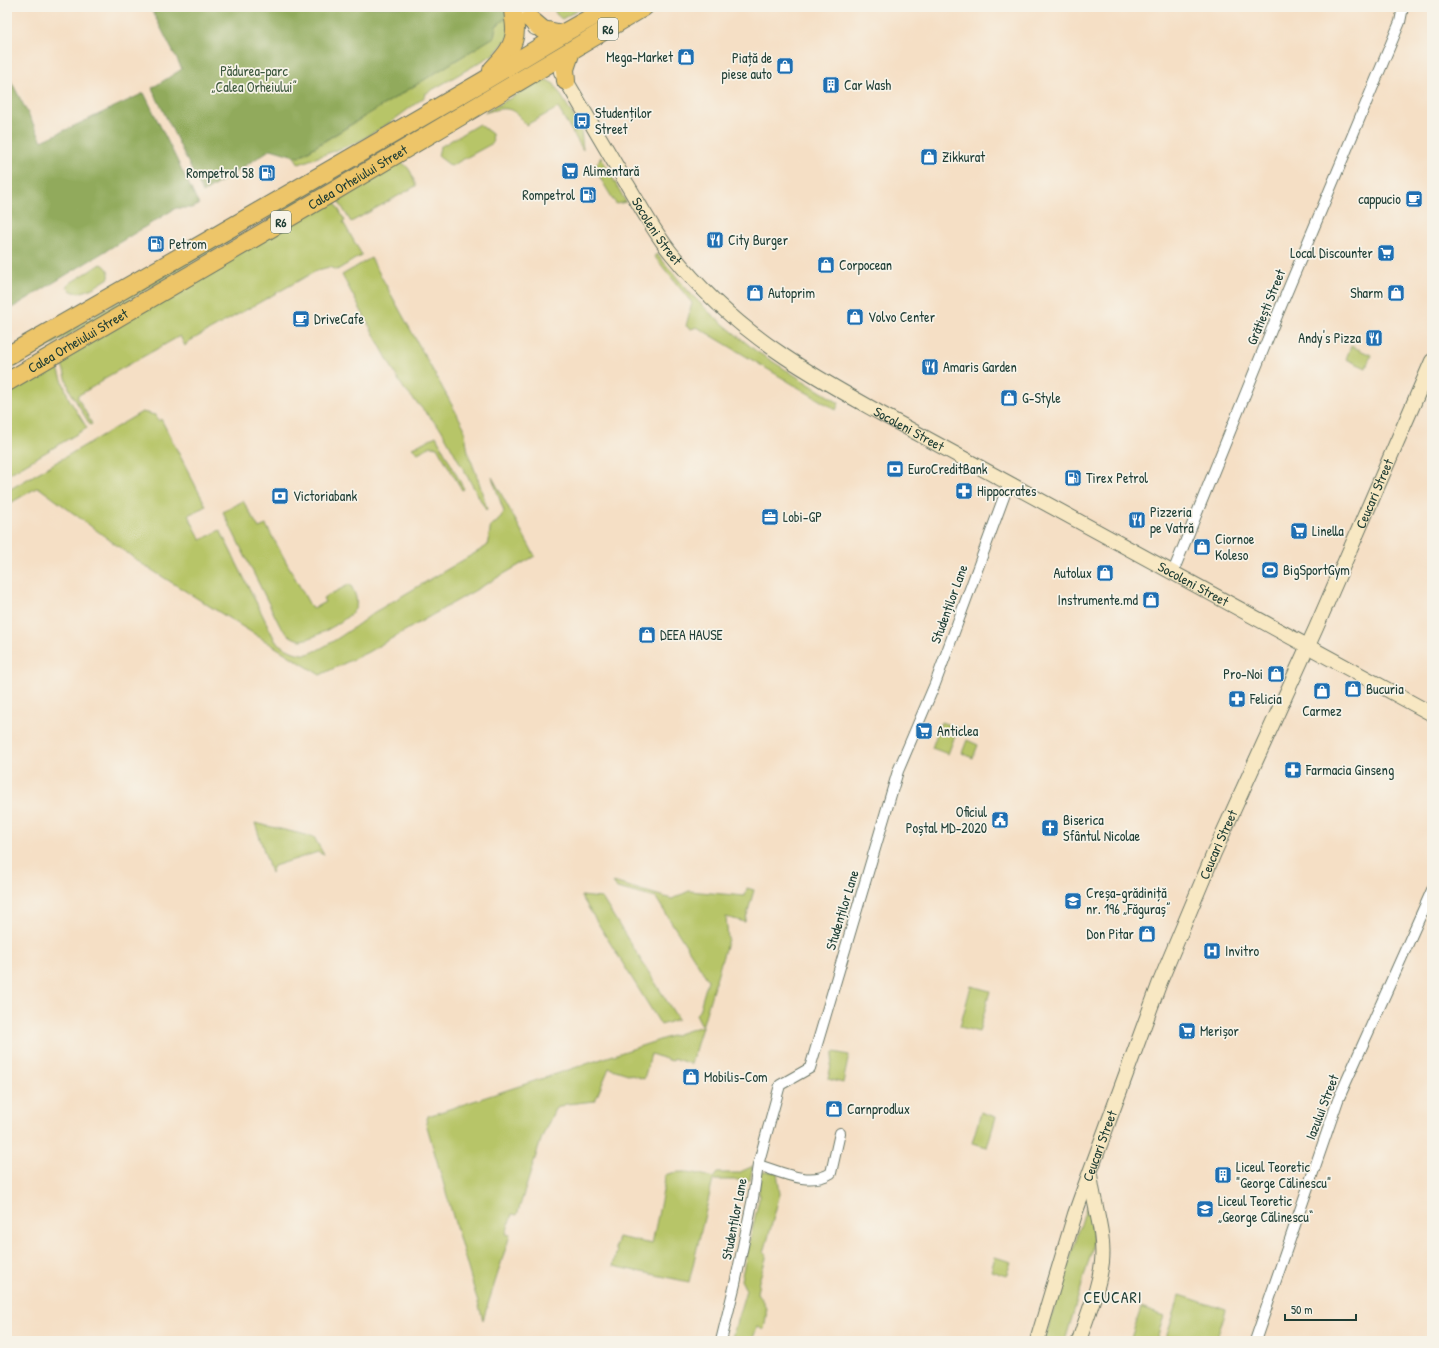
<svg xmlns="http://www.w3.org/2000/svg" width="1439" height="1348" font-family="'Patrick Hand',sans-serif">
	<rect width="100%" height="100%" fill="#f7f3e8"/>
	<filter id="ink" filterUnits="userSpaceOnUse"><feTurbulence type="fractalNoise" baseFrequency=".025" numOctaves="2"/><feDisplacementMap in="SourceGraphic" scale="8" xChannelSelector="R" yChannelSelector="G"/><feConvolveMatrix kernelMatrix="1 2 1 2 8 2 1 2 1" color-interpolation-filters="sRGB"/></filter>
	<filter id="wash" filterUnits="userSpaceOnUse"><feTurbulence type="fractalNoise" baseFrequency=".012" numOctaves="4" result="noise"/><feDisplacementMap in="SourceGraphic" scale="16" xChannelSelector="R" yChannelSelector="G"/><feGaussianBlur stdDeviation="0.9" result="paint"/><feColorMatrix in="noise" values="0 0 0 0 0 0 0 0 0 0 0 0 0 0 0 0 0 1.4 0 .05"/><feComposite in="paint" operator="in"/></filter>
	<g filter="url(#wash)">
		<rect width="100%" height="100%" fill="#f5dfc5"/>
		<!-- green -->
		<g fill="#b7c567" stroke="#6b814e">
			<polygon points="552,7 583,7 562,19 557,15"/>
			<polygon points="511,14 511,35 494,54 425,94 426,96 391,122 358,142 299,164 293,155 299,157 494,37 496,26"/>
			<polygon points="536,60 538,62 270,218 268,217 268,216"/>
			<path d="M547 80 554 84 581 128 583 150 558 108 526 125C513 106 506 106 484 113L539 82Z"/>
			<polygon points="479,124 492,134 493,143 451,166 438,156 440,147"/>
			<polygon points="601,157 626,202 616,204 594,168"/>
			<path d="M401 162C411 168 412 175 416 186L351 222 336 197 365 180 373 179Z"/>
			<polygon points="333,199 345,221 343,222 362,255 337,270 329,267 318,270 188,342 185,346 180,336 103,379 103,381 77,396 92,424 90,425 70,391 60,358"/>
			<polygon points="237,232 237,237 7,371 7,367"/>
			<polygon points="657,254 689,292 711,314 756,351 839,403 836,410 697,327 691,329 686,326 692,303 654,256"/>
			<polygon points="371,258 464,427 468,452 479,482 487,509 486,510 441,429 405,390 399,381 342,275"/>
			<path d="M101 264C107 266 110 272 109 278 99 284 77 301 67 287L70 283Z"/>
			<polygon points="1351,346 1371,355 1366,368 1346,359"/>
			<polygon points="55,360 69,399 87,428 7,475 7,389"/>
			<path d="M142 412 155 415 158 421 161 419 206 506 188 515 201 540 220 530 276 642C284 648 296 655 307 654 322 651 361 623 373 613L487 546 491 525 497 522 504 512 492 477 535 556 368 652 320 675 142 564 38 487 7 505V491Z"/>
			<polygon points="436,436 464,489 462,490 437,447 431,446 418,453 412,448"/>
			<path d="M243 501 259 528 266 525 312 609 325 602 323 598 350 584C354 591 358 599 356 607 352 618 311 641 300 640 291 638 286 633 280 626L223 512Z"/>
			<polygon points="941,722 958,728 948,754 932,748"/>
			<polygon points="967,740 978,745 973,758 962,753"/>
			<polygon points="255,823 314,837 324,855 318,852 274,866 271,873"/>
			<polygon points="613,882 672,899 689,891 745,896 747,888 754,890 745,922 726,917 728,939 691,1064 673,1058 672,1061 651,1054 644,1079 609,1068 595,1101 566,1104 555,1109 542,1137 517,1215 512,1214 506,1234 510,1235 483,1320 426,1123 428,1116 702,1026 696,1014 699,1011 708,980 656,898 617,888"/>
			<polygon points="581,896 602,898 678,1019 661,1025"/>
			<polygon points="971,986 990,991 979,1032 960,1027"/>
			<polygon points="834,1052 849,1055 843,1083 828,1079"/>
			<polygon points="981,1112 996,1117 987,1147 972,1143"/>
			<path d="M753 1166 750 1180H713L689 1282 613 1266 617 1250 615 1249 618 1237 652 1244 664 1186 665 1175C680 1169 699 1173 713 1178L717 1173H738Z"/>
			<path d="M759 1172H777L780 1194 764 1253 767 1255 759 1281 757 1293C769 1309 767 1311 764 1329L757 1327 752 1341H731L746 1290 741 1280 759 1199Z"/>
			<polygon points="1087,1205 1093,1236 1092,1250 1065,1341 1044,1341"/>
			<polygon points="995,1257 1011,1262 1006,1276 991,1271"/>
			<polygon points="1180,1295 1226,1310 1216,1341 1165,1341"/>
			<polygon points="1141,1308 1164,1316 1156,1341 1130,1341"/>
		</g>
		<!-- forest -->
		<g fill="#91aa5c" stroke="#587448">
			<polygon points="150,7 508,7 511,14 496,26 494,37 298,157 271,149 203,193 152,88 182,69"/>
			<polygon points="7,73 42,141 144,93 199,205 191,208 176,208 7,311"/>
		</g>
	</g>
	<g filter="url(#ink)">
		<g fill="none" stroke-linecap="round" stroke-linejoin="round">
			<defs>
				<g id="street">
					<polyline points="1173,572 1279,311 1400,22 1403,7"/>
					<path d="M758 1165C779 1171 809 1187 831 1173L840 1133"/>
					<polyline points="721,1341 735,1284 753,1198 758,1165 780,1085 810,1068 898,771 935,684 1009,483"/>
					<polyline points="1255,1341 1338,1100 1432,890"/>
				</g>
				<g id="secondary">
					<polyline points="523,7 535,28"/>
					<path id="s1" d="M561 72C583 110 605 147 627 184 641 207 654 232 671 253 703 293 742 328 784 356 815 377 848 395 880 413L1432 714"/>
					<path id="s2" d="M1037 1341 1075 1214 1090 1172 1160 982 1214 853 1316 628 1432 361"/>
					<path d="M1079 1341C1087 1315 1099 1289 1102 1262 1105 1232 1093 1203 1090 1174"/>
				</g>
				<g id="highway">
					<polyline points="530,19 543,30 562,34"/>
					<path d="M492 70C503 58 515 47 515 29 515 22 513 15 513 7"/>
					<polyline points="566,81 565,69 571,51"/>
					<polyline points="7,356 206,242 482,82 562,34 610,7"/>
					<path id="s3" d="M7 382 331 193 644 7"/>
				</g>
			</defs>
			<!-- street casing -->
			<use href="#street" stroke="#6a7667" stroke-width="12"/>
			<!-- secondary casing -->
			<use href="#secondary" stroke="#6a7667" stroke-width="16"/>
			<!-- highway casing -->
			<use href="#highway" stroke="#6a7667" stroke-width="20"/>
			<!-- street -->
			<use href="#street" stroke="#fff" stroke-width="10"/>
			<!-- secondary -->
			<use href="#secondary" stroke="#f8e8c3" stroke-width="14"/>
			<!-- highway -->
			<use href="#highway" stroke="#edc569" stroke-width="18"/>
		</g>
	</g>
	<!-- icons -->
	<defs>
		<symbol id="shop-square" viewBox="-11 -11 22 22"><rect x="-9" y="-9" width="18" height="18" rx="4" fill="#1f6fb2" stroke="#f7f3e8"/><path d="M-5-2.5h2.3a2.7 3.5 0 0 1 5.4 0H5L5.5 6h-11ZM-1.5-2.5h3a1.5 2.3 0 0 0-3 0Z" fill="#fff"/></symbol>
		<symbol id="building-square" viewBox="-11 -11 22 22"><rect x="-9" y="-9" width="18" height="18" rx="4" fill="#1f6fb2" stroke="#f7f3e8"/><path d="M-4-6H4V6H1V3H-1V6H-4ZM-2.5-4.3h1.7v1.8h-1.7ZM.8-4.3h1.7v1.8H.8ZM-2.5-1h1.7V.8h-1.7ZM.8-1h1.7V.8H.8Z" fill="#fff"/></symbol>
		<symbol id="bus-square" viewBox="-11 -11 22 22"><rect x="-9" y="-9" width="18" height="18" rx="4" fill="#1f6fb2" stroke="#f7f3e8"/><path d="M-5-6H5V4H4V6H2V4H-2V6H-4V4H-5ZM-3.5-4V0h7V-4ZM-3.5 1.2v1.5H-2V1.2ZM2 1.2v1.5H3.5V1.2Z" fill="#fff"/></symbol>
		<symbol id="supermarket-square" viewBox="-11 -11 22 22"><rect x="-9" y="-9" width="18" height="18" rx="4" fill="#1f6fb2" stroke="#f7f3e8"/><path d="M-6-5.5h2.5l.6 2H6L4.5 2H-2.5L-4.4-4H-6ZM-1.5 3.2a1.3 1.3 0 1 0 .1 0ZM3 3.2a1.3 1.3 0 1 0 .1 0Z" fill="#fff"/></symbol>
		<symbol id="fuel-square" viewBox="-11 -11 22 22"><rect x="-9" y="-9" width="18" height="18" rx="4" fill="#1f6fb2" stroke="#f7f3e8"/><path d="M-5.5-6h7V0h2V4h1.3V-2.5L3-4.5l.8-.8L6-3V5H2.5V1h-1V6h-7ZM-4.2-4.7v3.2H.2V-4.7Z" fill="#fff"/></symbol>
		<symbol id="cafe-square" viewBox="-11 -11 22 22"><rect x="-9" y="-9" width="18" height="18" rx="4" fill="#1f6fb2" stroke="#f7f3e8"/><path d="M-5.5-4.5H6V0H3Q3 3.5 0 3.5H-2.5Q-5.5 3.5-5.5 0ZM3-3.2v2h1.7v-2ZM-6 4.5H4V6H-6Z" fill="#fff"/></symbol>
		<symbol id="restaurant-square" viewBox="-11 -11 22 22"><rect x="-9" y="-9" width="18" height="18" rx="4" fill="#1f6fb2" stroke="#f7f3e8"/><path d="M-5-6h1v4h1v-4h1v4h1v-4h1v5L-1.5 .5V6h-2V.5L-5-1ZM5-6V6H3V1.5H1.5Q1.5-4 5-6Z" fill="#fff"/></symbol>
		<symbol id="bank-square" viewBox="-11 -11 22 22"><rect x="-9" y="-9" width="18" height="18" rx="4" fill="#1f6fb2" stroke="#f7f3e8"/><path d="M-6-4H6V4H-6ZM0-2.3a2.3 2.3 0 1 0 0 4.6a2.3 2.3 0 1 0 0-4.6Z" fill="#fff"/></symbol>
		<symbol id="pharmacy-square" viewBox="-11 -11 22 22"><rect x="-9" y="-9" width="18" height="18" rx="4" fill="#1f6fb2" stroke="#f7f3e8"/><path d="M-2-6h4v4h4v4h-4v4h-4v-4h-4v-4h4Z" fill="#fff"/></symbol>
		<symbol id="office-square" viewBox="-11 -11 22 22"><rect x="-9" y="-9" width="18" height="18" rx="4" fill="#1f6fb2" stroke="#f7f3e8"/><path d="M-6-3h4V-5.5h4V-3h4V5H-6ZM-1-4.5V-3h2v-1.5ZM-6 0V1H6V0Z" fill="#fff"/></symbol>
		<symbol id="stadium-square" viewBox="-11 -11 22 22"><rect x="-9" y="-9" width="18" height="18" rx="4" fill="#1f6fb2" stroke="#f7f3e8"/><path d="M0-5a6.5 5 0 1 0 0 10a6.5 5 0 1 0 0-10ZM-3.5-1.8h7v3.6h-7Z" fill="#fff"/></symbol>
		<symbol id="civic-square" viewBox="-11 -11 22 22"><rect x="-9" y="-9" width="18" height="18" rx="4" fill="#1f6fb2" stroke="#f7f3e8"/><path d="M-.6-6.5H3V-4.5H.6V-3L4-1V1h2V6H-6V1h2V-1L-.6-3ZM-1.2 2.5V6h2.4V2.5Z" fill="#fff"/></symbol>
		<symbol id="church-square" viewBox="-11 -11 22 22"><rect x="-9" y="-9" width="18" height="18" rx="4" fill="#1f6fb2" stroke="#f7f3e8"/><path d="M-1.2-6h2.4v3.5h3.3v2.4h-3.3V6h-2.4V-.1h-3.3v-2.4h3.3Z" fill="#fff"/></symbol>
		<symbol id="school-square" viewBox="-11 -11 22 22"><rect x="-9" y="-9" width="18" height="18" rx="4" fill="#1f6fb2" stroke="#f7f3e8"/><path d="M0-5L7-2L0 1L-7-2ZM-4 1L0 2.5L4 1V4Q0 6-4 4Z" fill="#fff"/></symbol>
		<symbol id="hospital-square" viewBox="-11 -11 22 22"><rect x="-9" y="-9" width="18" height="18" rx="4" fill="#1f6fb2" stroke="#f7f3e8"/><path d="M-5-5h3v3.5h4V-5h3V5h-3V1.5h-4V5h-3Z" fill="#fff"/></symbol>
	</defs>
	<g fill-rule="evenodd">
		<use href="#shop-square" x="676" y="47" width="20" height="20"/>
		<use href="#shop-square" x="775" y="56" width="20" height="20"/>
		<use href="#building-square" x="821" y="75" width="20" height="20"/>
		<use href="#bus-square" x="572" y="111" width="20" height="20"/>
		<use href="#shop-square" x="919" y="147" width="20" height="20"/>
		<use href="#supermarket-square" x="560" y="161" width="20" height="20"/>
		<use href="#fuel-square" x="257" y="163" width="20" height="20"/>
		<use href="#fuel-square" x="578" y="185" width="20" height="20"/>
		<use href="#cafe-square" x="1404" y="189" width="20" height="20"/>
		<use href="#restaurant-square" x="705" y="230" width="20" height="20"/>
		<use href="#fuel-square" x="146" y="234" width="20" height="20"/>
		<use href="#supermarket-square" x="1376" y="243" width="20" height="20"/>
		<use href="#shop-square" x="816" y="255" width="20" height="20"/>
		<use href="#shop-square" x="745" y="283" width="20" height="20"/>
		<use href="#shop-square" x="1386" y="283" width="20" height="20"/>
		<use href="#shop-square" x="845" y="307" width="20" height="20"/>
		<use href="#cafe-square" x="291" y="309" width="20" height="20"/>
		<use href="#restaurant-square" x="1364" y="328" width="20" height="20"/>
		<use href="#restaurant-square" x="920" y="357" width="20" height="20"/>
		<use href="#shop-square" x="999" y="388" width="20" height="20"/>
		<use href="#bank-square" x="885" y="459" width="20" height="20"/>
		<use href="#fuel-square" x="1063" y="468" width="20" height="20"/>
		<use href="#pharmacy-square" x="954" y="481" width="20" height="20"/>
		<use href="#bank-square" x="270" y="486" width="20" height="20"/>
		<use href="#office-square" x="760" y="507" width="20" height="20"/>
		<use href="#restaurant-square" x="1127" y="510" width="20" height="20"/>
		<use href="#supermarket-square" x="1289" y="521" width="20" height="20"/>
		<use href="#shop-square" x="1192" y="537" width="20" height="20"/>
		<use href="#stadium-square" x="1260" y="560" width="20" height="20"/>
		<use href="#shop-square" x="1095" y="563" width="20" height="20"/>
		<use href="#shop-square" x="1141" y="590" width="20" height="20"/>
		<use href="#shop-square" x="637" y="625" width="20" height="20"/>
		<use href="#shop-square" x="1266" y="664" width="20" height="20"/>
		<use href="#shop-square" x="1343" y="679" width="20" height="20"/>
		<use href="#shop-square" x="1312" y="681" width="20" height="20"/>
		<use href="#pharmacy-square" x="1227" y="689" width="20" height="20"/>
		<use href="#supermarket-square" x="914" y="721" width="20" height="20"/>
		<use href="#pharmacy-square" x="1283" y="760" width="20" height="20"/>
		<use href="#civic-square" x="990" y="810" width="20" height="20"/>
		<use href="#church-square" x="1040" y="818" width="20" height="20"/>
		<use href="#school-square" x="1063" y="891" width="20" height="20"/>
		<use href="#shop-square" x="1137" y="924" width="20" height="20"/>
		<use href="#hospital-square" x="1202" y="941" width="20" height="20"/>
		<use href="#supermarket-square" x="1177" y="1021" width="20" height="20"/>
		<use href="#shop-square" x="681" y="1067" width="20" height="20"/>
		<use href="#shop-square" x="824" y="1099" width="20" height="20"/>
		<use href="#building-square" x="1213" y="1165" width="20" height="20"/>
		<use href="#school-square" x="1195" y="1199" width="20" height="20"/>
	</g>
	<g text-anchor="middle" stroke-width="3.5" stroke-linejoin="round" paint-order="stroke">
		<!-- shield labels -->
		<g fill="#f7f3e8" stroke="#60746a" stroke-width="1">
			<rect x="598" y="18" width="20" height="22" rx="3"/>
			<rect x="271" y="211" width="20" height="22" rx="3"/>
		</g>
		<g font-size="13" font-weight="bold" fill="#1f3d34">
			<text x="608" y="34">R6</text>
			<text x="281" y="227">R6</text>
		</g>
		<!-- poi labels -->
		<g font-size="14" fill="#1f3d34" stroke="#f7f3e8" text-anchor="start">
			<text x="673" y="62" text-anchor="end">Mega-Market</text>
			<text x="772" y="63" text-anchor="end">Piață de<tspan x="772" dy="16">piese auto</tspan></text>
			<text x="844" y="90">Car Wash</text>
			<text x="595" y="118">Studenților<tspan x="595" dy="16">Street</tspan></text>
			<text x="942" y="162">Zikkurat</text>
			<text x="583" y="176">Alimentară</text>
			<text x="254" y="178" text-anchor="end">Rompetrol 58</text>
			<text x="575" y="200" text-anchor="end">Rompetrol</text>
			<text x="1401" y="204" text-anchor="end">cappucio</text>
			<text x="728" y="245">City Burger</text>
			<text x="169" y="249">Petrom</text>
			<text x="1373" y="258" text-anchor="end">Local Discounter</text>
			<text x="839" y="270">Corpocean</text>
			<text x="768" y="298">Autoprim</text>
			<text x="1383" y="298" text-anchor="end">Sharm</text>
			<text x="868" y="322">Volvo Center</text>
			<text x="314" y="324">DriveCafe</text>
			<text x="1361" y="343" text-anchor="end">Andy's Pizza</text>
			<text x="943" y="372">Amaris Garden</text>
			<text x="1022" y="403">G-Style</text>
			<text x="908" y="474">EuroCreditBank</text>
			<text x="1086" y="483">Tirex Petrol</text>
			<text x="977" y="496">Hippocrates</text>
			<text x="293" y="501">Victoriabank</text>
			<text x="1150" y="517">Pizzeria<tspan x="1150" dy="16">pe Vatră</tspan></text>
			<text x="783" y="522">Lobi-GP</text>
			<text x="1312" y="536">Linella</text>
			<text x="1215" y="544">Ciornoe<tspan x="1215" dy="16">Koleso</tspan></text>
			<text x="1283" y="575">BigSportGym</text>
			<text x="1092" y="578" text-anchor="end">Autolux</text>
			<text x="1138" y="605" text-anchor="end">Instrumente.md</text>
			<text x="660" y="640">DEEA HAUSE</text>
			<text x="1263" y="679" text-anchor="end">Pro-Noi</text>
			<text x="1366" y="694">Bucuria</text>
			<text x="1250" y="704">Felicia</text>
			<text x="1322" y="716" text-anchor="middle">Carmez</text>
			<text x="937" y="736">Anticlea</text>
			<text x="1306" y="775">Farmacia Ginseng</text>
			<text x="987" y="817" text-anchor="end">Oficiul<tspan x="987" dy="16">Poștal MD-2020</tspan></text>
			<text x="1063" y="825">Biserica<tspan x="1063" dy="16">Sfântul Nicolae</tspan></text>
			<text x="1086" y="898">Creșa-grădiniță<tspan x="1086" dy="16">nr. 196 „Făguraș”</tspan></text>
			<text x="1134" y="939" text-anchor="end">Don Pitar</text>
			<text x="1225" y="956">Invitro</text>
			<text x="1200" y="1036">Merișor</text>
			<text x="704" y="1082">Mobilis-Com</text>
			<text x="847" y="1114">Carnprodlux</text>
			<text x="1236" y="1172">Liceul Teoretic<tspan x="1236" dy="16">"George Călinescu"</tspan></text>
			<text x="1218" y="1206">Liceul Teoretic<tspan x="1218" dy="16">„George Călinescu“</tspan></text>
		</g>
		<!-- park labels -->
		<g font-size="14" fill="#3d583e" stroke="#f7f3e8">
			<text x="254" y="76">Pădurea-parc<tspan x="254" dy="16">„Calea Orheiului”</tspan></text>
		</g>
		<!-- street labels -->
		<g font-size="14" fill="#1f3d34" stroke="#f7f3e8">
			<text dy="5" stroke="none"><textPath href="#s3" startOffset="406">Calea Orheiului Street</textPath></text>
			<text dy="5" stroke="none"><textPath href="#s1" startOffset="186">Socoleni Street</textPath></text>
			<text transform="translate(1266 307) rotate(-68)" y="5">Grătiești Street</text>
			<text dy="5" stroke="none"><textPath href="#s3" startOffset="82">Calea Orheiului Street</textPath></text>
			<text dy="5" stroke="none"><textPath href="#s1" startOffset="510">Socoleni Street</textPath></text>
			<text dy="5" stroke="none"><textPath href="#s2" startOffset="913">Ceucari Street</textPath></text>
			<text dy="5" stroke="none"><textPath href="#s1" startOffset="834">Socoleni Street</textPath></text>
			<text transform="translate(949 604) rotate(-70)" y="5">Studenților Lane</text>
			<text dy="5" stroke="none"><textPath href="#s2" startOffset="529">Ceucari Street</textPath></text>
			<text transform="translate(842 910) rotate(-73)" y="5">Studenților Lane</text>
			<text transform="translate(1322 1107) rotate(-69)" y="5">Iazului Street</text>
			<text dy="5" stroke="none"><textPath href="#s2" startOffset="205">Ceucari Street</textPath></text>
			<text transform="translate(734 1219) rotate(-79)" y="5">Studenților Lane</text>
		</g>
		<!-- quarter labels -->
		<g font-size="16" letter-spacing="1" fill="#1f3d34" stroke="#f7f3e8">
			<text x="1113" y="1303">CEUCARI</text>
		</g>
	</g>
	<!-- margin -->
	<rect width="1439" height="1348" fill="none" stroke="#f7f3e8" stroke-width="24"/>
	<!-- scale -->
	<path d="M1285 1314v6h71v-6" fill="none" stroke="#1f3d34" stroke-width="2"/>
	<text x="1291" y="1314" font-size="12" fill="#1f3d34" stroke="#f7f3e8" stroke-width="3" paint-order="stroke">50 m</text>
</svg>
